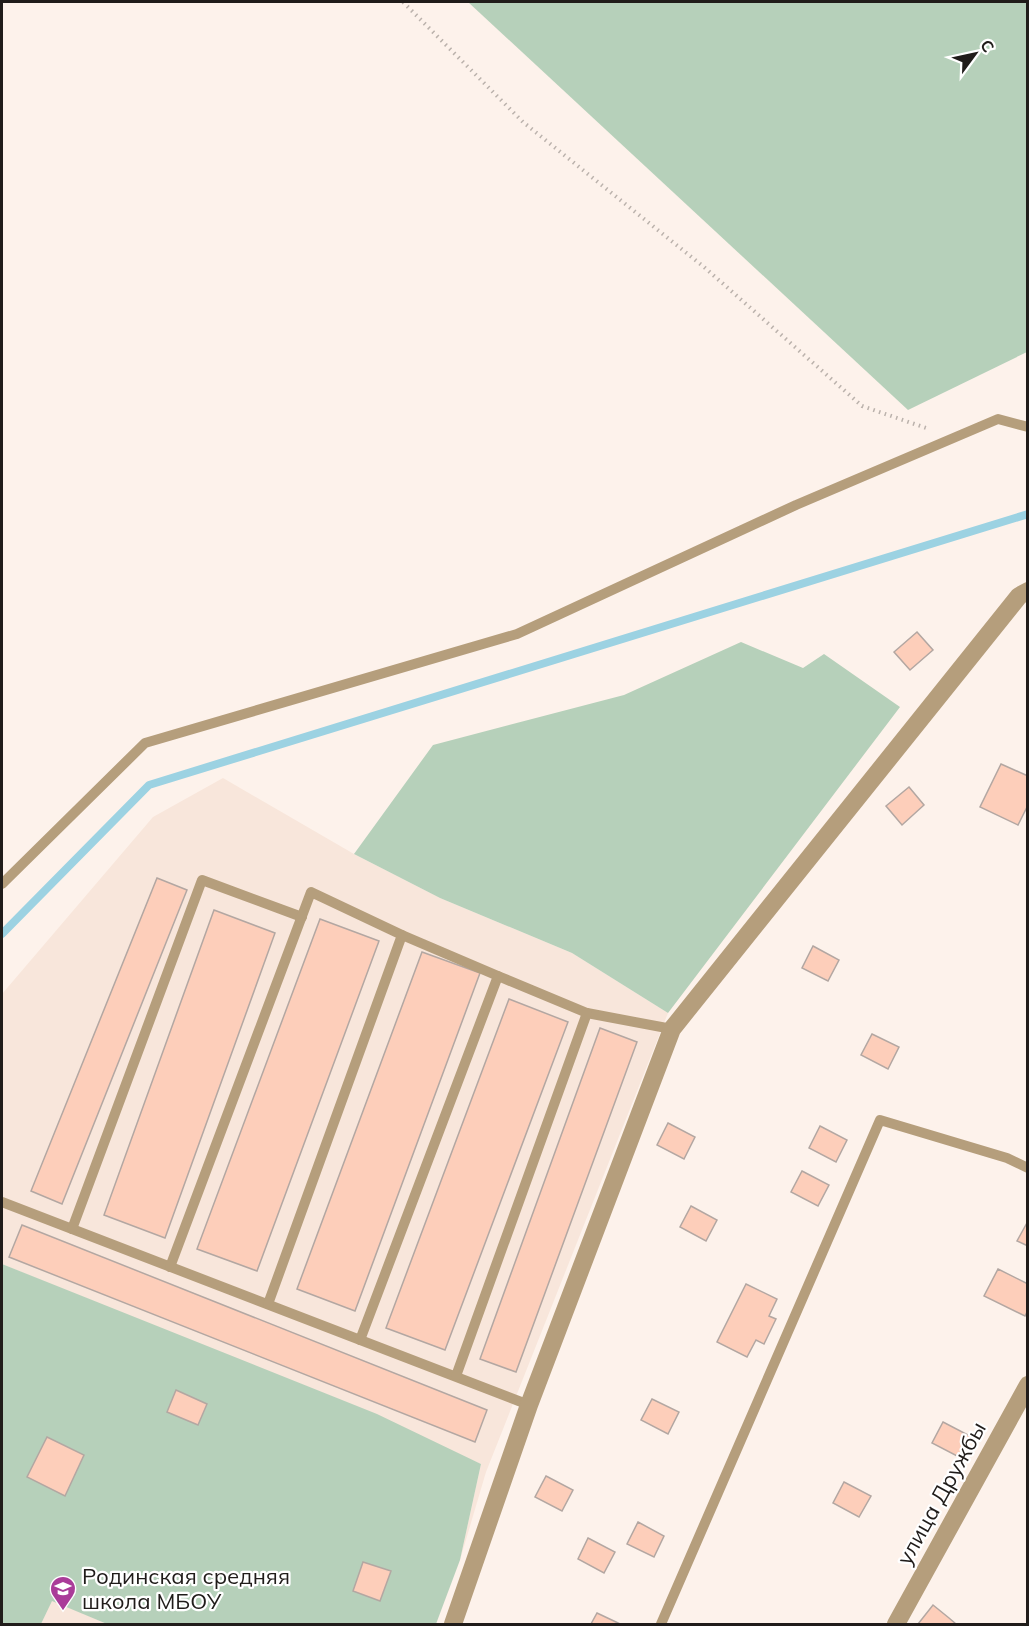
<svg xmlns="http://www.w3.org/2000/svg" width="1029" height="1626" font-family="Mulish,sans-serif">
	<rect width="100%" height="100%" fill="#fdf2eb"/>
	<!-- built -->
	<g fill="#f8e6db">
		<polygon points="223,778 354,854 440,898 572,953 668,1013 486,1472 460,1560 481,1464 2,1264 2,994 153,817"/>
		<polygon points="52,1600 107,1624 41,1624"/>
	</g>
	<!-- green -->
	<g fill="#b6d0ba">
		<polygon points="468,2 1027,2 1027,352 908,410"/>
		<polygon points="741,642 803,668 824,654 900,707 668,1013 572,953 440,898 354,854 433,745 624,695"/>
		<polygon points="2,1264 377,1414 481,1464 460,1560 436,1624 107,1624 52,1601 41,1624 2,1624"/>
	</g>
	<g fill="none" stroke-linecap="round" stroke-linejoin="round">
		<!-- stream -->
		<polyline stroke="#9cd2e2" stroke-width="8" points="2,934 149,785 1028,514"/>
	</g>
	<!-- building -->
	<g fill="#fdceba" stroke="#b3a7a2" stroke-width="1.5">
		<polygon points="917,632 933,650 910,670 894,652"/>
		<polygon points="1001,764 1028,776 1028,805 1018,825 980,807"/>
		<polygon points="909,787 924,805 902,825 886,806"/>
		<polygon points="157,878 187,890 62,1204 31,1191"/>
		<polygon points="214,910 275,933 165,1238 104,1215"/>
		<polygon points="320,919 379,941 257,1271 197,1249"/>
		<polygon points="813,946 839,960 828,981 802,968"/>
		<polygon points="422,952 480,973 355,1311 297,1289"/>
		<polygon points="509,999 568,1022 445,1350 386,1328"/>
		<polygon points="600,1028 637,1042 516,1372 480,1359"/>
		<polygon points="872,1034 899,1047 888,1069 861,1055"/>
		<polygon points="668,1123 695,1137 684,1159 657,1145"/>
		<polygon points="820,1126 847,1140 836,1162 809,1148"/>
		<polygon points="802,1171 829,1185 818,1206 791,1192"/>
		<polygon points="691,1206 717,1220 706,1241 680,1227"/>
		<polygon points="1028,1221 1028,1246 1017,1241"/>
		<polygon points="22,1225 487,1410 475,1442 9,1257"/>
		<polygon points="998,1269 1028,1284 1028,1310 1025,1316 984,1296"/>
		<polygon points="746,1284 777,1299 769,1316 776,1319 764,1344 756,1340 747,1357 717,1342"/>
		<polygon points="176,1390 207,1404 198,1425 167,1412"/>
		<polygon points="652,1399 679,1412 668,1434 641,1420"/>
		<polygon points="943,1422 970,1436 959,1457 932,1443"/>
		<polygon points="47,1437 84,1455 65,1496 27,1477"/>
		<polygon points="546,1476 573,1490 562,1511 535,1497"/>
		<polygon points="844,1482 871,1496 859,1517 833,1503"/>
		<polygon points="638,1522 664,1536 654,1557 627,1544"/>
		<polygon points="588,1538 615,1552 604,1573 578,1559"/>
		<polygon points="363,1562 391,1571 380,1601 353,1591"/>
		<polygon points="933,1605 949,1618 956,1624 918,1624"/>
		<polygon points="597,1613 616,1622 620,1624 591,1624"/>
	</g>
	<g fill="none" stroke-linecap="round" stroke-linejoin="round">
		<!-- path -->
		<polyline stroke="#bbb2ac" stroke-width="4" stroke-dasharray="1.5 4.5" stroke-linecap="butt" points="403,2 523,122 704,267 862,406 929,429"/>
		<!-- lane -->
		<g stroke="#b59e7c" stroke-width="10">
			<polyline points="2,884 145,743 517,634 796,505 998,419 1028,427"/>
			<polyline points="587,1013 672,1029"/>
			<polyline points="2,1202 529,1405"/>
			<polyline points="72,1229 202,880 302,917"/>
			<polyline points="170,1267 311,892 402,935 268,1304"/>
			<polyline points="360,1340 498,976 402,935"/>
			<polyline points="456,1376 587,1013 498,976"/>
			<polyline points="661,1624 880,1120 1007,1158 1028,1168"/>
		</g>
		<!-- street -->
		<g stroke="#b59e7c" stroke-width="18">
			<polyline points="453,1624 529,1405 672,1029 1019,596 1028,591"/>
			<polyline points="896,1624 1028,1385"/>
		</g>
	</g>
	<!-- icons -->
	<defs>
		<symbol id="school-pin" viewBox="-11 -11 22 30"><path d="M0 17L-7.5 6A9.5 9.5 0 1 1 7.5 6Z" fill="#aa3c99" stroke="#fff"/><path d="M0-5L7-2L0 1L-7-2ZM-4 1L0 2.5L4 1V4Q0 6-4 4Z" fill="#fff"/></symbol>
	</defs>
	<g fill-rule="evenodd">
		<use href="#school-pin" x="48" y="1574" width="30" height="40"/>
	</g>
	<g text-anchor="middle" stroke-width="4.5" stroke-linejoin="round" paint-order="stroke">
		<!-- street labels -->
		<g font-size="22" fill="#201c1a" stroke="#fff">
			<text transform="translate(941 1493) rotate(-61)" y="8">улица Дружбы</text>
		</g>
		<!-- poi labels -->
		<g font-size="22" fill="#201c1a" stroke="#fff" text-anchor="start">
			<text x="82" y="1584">Родинская средняя<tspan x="82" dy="25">школа МБОУ</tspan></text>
		</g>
	</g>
	<!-- border -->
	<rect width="1029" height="1626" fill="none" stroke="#201c1a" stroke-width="6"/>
	<!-- north arrow -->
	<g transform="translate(975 54) rotate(57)" stroke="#ffffff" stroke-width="4.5" paint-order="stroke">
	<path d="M0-4.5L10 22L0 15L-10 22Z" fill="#201c1a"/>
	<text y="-9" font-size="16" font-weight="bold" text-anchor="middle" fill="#201c1a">С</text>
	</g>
</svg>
